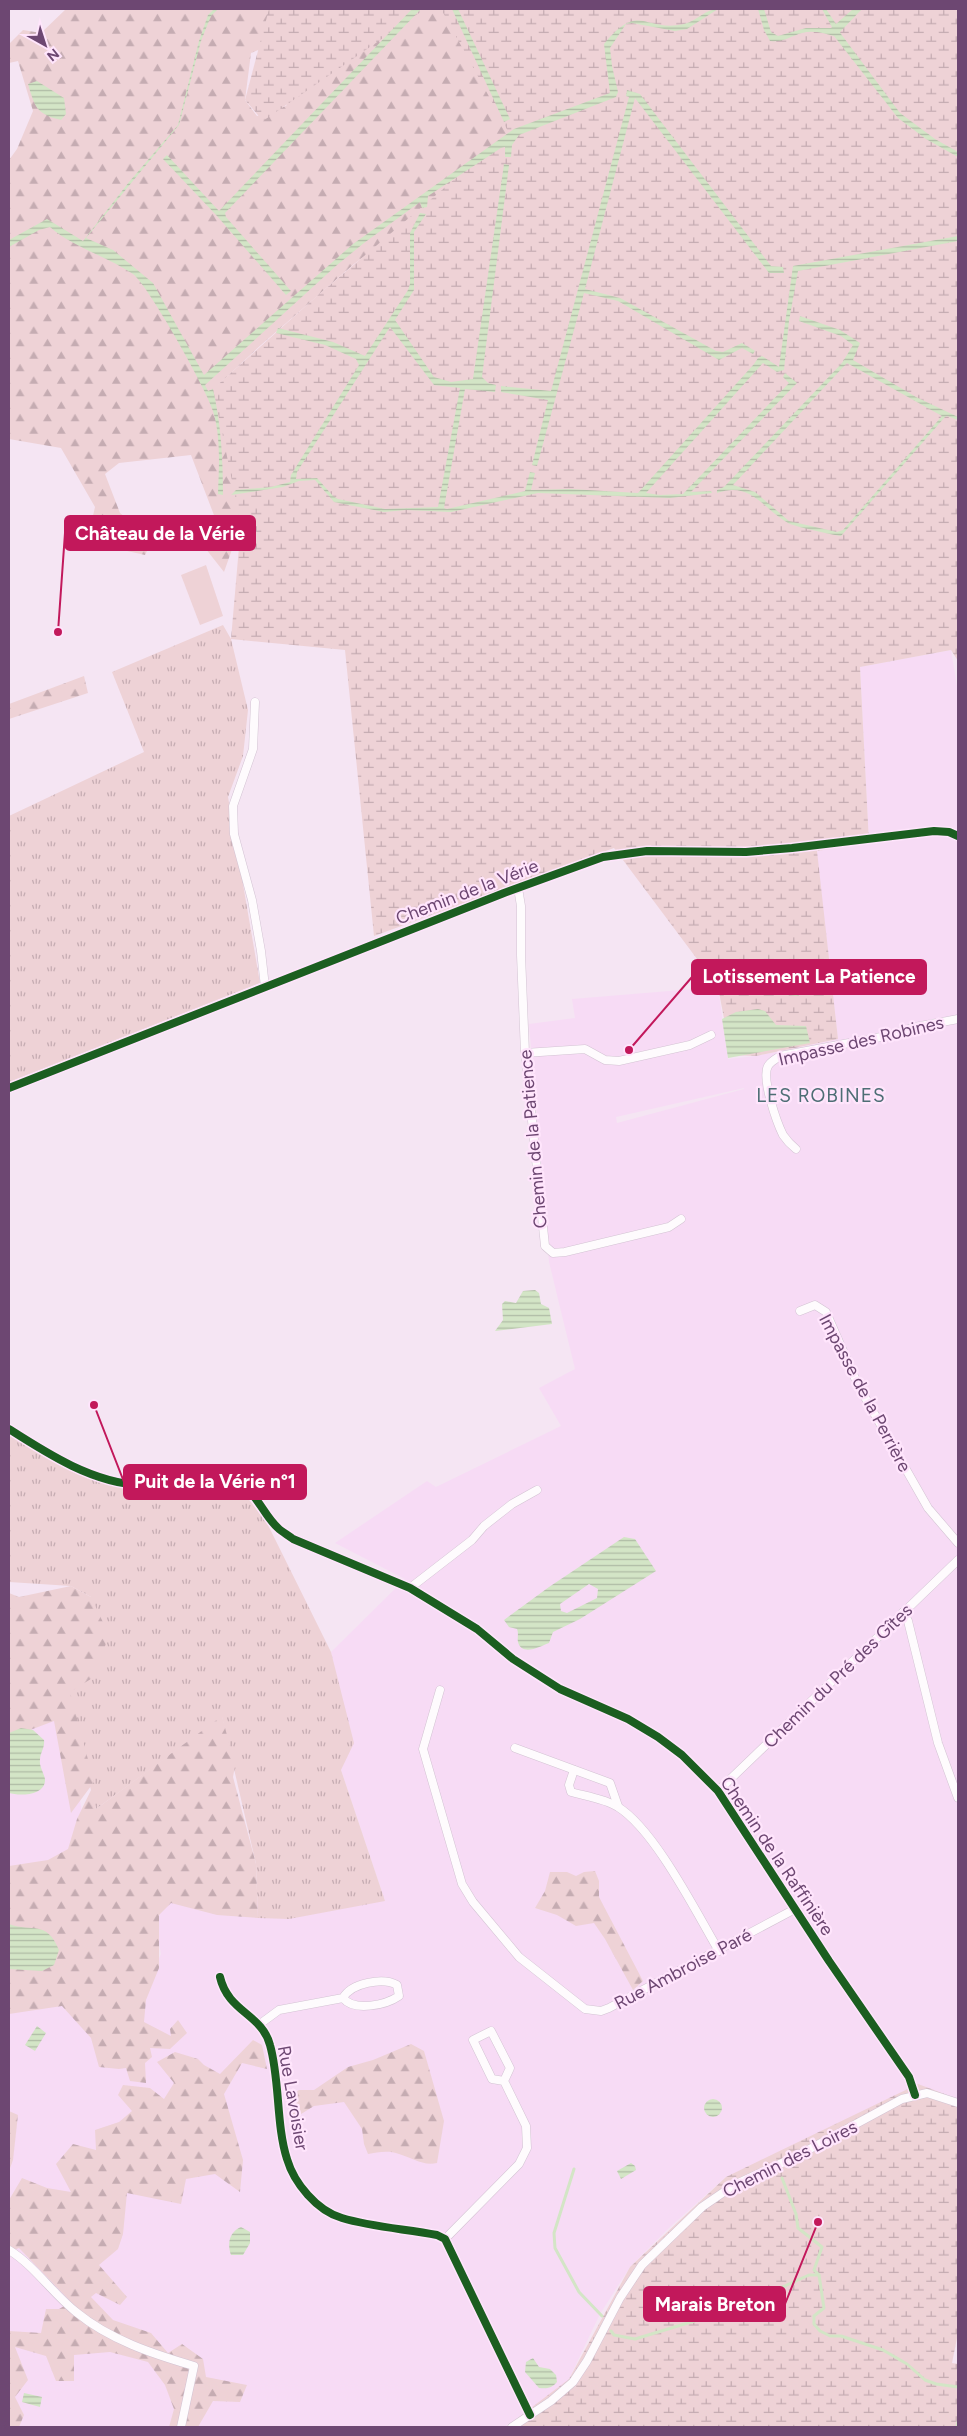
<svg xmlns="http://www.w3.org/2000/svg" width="967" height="2436" font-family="Figtree,sans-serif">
	<defs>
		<pattern id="grass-tufts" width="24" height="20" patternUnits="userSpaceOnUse" patternTransform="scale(1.25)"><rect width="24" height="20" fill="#eed2d6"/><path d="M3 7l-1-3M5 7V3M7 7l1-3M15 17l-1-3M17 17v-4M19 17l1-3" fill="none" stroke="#c5acb2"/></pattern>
		<pattern id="forest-firs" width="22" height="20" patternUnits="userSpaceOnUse" patternTransform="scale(1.25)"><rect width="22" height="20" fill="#eed2d6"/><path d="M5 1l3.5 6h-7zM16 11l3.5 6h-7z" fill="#c5acb2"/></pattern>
		<pattern id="wetland-marsh" width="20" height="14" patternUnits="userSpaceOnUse" patternTransform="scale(1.25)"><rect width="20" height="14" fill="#eed2d6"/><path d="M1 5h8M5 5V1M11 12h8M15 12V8" fill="none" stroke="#c5acb2"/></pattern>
		<pattern id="water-rules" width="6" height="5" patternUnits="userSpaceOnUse" patternTransform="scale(1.25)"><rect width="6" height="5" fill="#d3e5c6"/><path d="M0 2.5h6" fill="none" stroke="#afbba5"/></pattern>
	</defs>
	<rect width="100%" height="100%" fill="#f5e5f3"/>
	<!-- residential -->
	<g fill="#f7dbf5" fill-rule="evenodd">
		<path d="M951 650 958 692V2101L726 2177 670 2227 630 2267 600 2314 569 2379 539 2404 504 2427H9V2009L99 1988 126 2031 161 1954 151 1899 385 1901 341 1770 352 1743 331 1652 405 1579 335 1543 427 1481 436 1487 561 1426 539 1388 575 1369 549 1262 529 1024 575 1018 572 999 718 987 728 1059 756 1056 838 1039 816 850 869 843 860 667ZM744 1088V1089L617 1123 616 1117Z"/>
		<polygon points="61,1677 89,1858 9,1880 9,1685"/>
	</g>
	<!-- grass -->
	<g fill="url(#grass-tufts)">
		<polygon points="223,625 231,639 248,710 243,756 228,797 260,983 9,1082 9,816 144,752 112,672"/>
		<polygon points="9,1432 79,1472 149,1491 209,1482 240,1488 267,1523 331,1652 354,1743 341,1770 385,1901 289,1919 258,1918 256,1864 222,1717 96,1809 61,1677 91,1597 71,1586 9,1582"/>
	</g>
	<!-- forest -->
	<g fill="url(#forest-firs)">
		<polygon points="66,9 273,9 289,37 251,53 245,100 257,116 286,106 300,81 395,9 443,9 522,139 354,264 261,345 218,385 241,524 224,572 198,539 217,523 191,455 119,463 105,474 120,513 153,539 145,555 87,542 95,507 61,448 9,439 9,160 17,149 33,111 18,61 9,63 9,44 23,30 41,33"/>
		<polygon points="84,676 88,693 9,719 9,704"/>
		<polygon points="71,1586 91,1597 109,1635 94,1677 70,1692 94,1782 71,1813 54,1721 22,1733 9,1741 9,1593 19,1597"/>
		<polygon points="222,1716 235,1766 233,1777 256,1864 258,1918 217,1915 171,1903 159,1915 159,1968 146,2000 144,2022 171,2036 170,2029 178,2020 187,2033 170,2049 150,2048 152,2057 145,2063 146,2083 130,2081 126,2068 119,2069 99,2067 91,2038 62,2006 9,2014 9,1866 48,1860 68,1849 77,1819 92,1788 96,1809"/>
		<polygon points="595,1871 599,1881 599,1897 643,1981 633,1990 605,1939 594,1923 576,1926 557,1915 535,1908 545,1891 550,1872 567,1872 576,1876 584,1872"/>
		<polygon points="253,2040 262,2045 267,2069 242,2063 224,2094 243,2160 240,2192 215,2174 186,2179 181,2204 127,2193 123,2234 118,2249 99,2265 127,2297 120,2305 96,2293 91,2297 113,2320 151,2333 168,2353 182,2344 203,2359 206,2377 247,2385 240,2402 213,2401 198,2427 169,2427 174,2409 165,2385 148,2362 110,2352 74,2355 74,2381 56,2381 46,2356 15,2347 28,2380 15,2397 24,2415 19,2427 9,2427 9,2331 41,2333 46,2309 59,2309 71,2302 19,2248 9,2252 9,2200 22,2178 47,2188 71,2192 56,2164 73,2144 96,2150 95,2130 119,2122 132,2111 118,2095 123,2085 150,2088 164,2099 174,2083 157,2062 175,2052 198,2059 204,2065 220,2074"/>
		<path d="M411 2044 424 2051 444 2121 437 2163C422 2166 413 2158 399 2154 389 2150 378 2152 368 2154L364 2144 362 2129 344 2102 314 2106 293 2119 291 2118 289 2097 299 2090H314L348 2067 373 2060Z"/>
		<polygon points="9,2111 18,2115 13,2160 9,2171"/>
	</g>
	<!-- wetland -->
	<g fill="url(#wetland-marsh)">
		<polygon points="269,9 425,9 263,121 245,100"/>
		<polygon points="441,9 958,9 958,661 951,650 860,667 869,843 817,851 838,1039 756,1056 731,1055 718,987 614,848 374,936 345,650 231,639 241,524 213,389 317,296 509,133"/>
		<polygon points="918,2084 958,2099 958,2333 952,2363 958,2364 958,2427 506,2427 569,2379 630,2267 726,2177"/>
	</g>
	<!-- pitch -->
	<polygon fill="#eed2d6" points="206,565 223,616 200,625 181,575"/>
	<!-- water -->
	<g fill="url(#water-rules)" fill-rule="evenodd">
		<path d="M214 9H218L211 16 201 41 179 125 86 238 113 250 153 283 204 375 353 244 514 129 610 93 604 44C640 0 644 33 684 24 697 21 705 9 718 9L687 29 675 31 632 23 626 24 610 48 612 66 618 92 616 97 519 135 512 145 511 157H505V147L501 148 428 196 427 207 422 208 420 202 364 243 337 265 205 385 208 391 213 389C221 424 223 459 223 495L218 494C219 467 221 437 213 411 208 392 148 285 133 274 108 257 71 246 50 227L39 230 9 247V240L47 219 83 241 129 182 178 125 199 41 208 15Z"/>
		<polygon points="412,9 421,9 225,213 226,217 291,291 286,295 217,216 163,159 167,155 219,211"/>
		<polygon points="452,9 458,9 510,119 504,122"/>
		<path d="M758 9H764L771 32 778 36 806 28H831L832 27 822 9H826L836 24 853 9H862L840 32 841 34 900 113 935 139 958 152V157L926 139 898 118 834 36C823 33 813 30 802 33 791 36 782 43 770 41L764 30Z"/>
		<path d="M37 81 64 98 66 114 61 120C36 114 35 107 28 84Z"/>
		<polygon points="627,90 640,94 771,266 783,267 784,273 769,273 635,98 585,289 620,298 716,351 723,352 742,343 755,351 753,354 742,348 719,360 618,301 584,293 537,466 532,465 548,400 501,392 501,386 551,391 629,97 626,96"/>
		<path d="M504 164 509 165 482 377 488 383 496 385 495 392 465 389 444 508 447 509 525 491 530 472 535 473 531 490 570 489 638 493 754 364 758 358 762 356 779 367 793 266 958 236V241L798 271 789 321 784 370 777 372 763 363 646 493 660 495 683 494 789 383 783 377 785 373 797 383 691 492 711 491 712 493 670 498 538 493 451 512 406 510 384 512 334 502 315 480 299 481 283 487 231 495 236 490 271 487 290 482 291 475 359 365 356 359 325 345 276 333 278 328 333 342 365 356 408 290 410 284V233L420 213 426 214 414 232V290L395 320 434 377 451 382 473 379ZM390 327 434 385 460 388 438 507 385 509 338 499 333 496 317 478 296 479 297 472Z"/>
		<path d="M800 316 840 330 860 343 853 360 916 397 958 417V420L947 416 945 417 841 536C833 535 793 526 788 523 762 508 751 481 717 493V490L724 487 842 363 853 345 841 336 799 321ZM847 363 942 416 843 530 837 532 789 521 755 492 733 485Z"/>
		<polygon points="781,987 789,989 797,987 802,994 796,996 778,993 777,989"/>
		<polygon points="758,1009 765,1011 776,1025 806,1026 810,1043 728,1058 722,1019 736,1012"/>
		<polygon points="535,1290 539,1293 541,1304 549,1308 552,1324 495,1331 503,1320 502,1304 505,1301 516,1303 523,1291"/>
		<path d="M624 1537 635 1539 656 1571 580 1619 553 1632 549 1643C541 1646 522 1657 518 1642 517 1638 519 1634 517 1629L509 1627 504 1620 549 1587ZM589 1584 598 1589 597 1598 567 1613 561 1611 560 1604Z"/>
		<path d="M21 1728 33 1730 44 1740C45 1748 40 1753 40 1760 39 1766 44 1773 45 1779 46 1796 19 1796 9 1793V1733Z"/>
		<path d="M9 1924C33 1933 46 1919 59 1950L54 1965 42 1971 9 1969Z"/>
		<polygon points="37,2026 46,2033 35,2051 25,2045"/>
		<circle cx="713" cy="2108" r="9"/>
		<polygon points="631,2163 635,2166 636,2170 621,2179 617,2171"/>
		<path d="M241 2227 250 2232V2243L243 2255H231C227 2244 229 2232 241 2227Z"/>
		<path d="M533 2358 539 2367 550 2369 556 2375 557 2382C552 2388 547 2389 539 2388L525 2372 526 2362Z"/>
		<polygon points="24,2393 42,2397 40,2407 22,2402"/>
	</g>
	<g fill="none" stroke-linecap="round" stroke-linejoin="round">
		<!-- stream -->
		<g stroke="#d3e5c6" stroke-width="3">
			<polyline points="574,2169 554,2233 555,2248 579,2292 602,2316"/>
			<polyline points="782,2178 796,2214 798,2228 822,2247 814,2270 819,2275"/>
			<polyline points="611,2331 614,2335 635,2339 734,2309 809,2275 819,2275 824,2308 814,2316 814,2324 820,2331 830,2336 841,2336 883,2350 907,2364 925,2380 936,2384 958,2387"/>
			<polyline points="957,2427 958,2422"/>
		</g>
		<defs>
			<g id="minor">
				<polyline points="255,702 253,749 233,806 234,834 252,900 261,951 265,987"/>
				<polyline points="518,888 521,906 521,955 525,1053 545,1246 553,1253 565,1252 669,1227 681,1219"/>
				<polyline points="525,1053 585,1049 605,1060 619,1061 690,1045 711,1035"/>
				<polyline points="9,1088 504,893 603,857 647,851 746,852 792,848 934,831 949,832 958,836"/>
				<path d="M796 1149C791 1145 787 1141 783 1135 777 1123 761 1078 768 1066 771 1061 776 1059 780 1056L881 1037 915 1027 958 1019"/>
				<polyline points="800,1311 815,1305 826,1312 858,1385 928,1508 958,1543"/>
				<path d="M9 1429C48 1454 93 1483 141 1485 165 1486 216 1476 237 1484 257 1491 263 1515 278 1528 282 1532 288 1535 293 1539L410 1588 477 1629 513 1659 560 1689 628 1719 658 1737 682 1755 718 1791 829 1961 909 2077 915 2095"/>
				<polyline points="410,1588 472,1540 484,1526 512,1504 537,1490"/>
				<polyline points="903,1612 908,1621 938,1743 958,1798"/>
				<polyline points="440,1690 423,1749 462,1884 473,1902 519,1957 585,2009 601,2011 609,2008 795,1909"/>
				<polyline points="515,1748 610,1783 618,1806"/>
				<path d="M574 1770 569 1785 571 1792C586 1796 606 1799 618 1807 655 1830 696 1912 719 1951"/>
				<polyline points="718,1791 958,1560"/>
				<path d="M220 1977C228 2012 262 2014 270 2045 280 2080 276 2125 287 2159 294 2183 317 2211 342 2218 372 2227 406 2229 437 2235L445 2239 530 2415"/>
				<path d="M260 2024 279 2010 343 1998C354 2012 386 2005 399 1996L397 1985C383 1977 351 1983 343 1998"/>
				<polyline points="445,2239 519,2164 527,2148 526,2126 504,2081 510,2068 491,2031 473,2040 492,2079 504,2081"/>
				<path d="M9 2250C35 2266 52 2293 76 2312 110 2340 153 2354 194 2366L181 2427"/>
				<polyline points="512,2427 551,2401 573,2382 587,2361 620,2298 642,2265 702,2207 734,2185 795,2157 902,2099 927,2093 958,2103"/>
			</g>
		</defs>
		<!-- minor casing -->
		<use href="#minor" stroke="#d3c3d3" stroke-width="9"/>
		<!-- minor -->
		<use href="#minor" stroke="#fefbfd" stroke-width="8"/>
		<defs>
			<g id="cycleway">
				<polyline points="9,1088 504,893 603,857 647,851 746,852 792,848 934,831 949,832 958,836"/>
				<path d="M9 1429C48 1454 93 1483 141 1485 165 1486 216 1476 237 1484 257 1491 263 1515 278 1528 282 1532 288 1535 293 1539L410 1588 477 1629 513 1659 560 1689 628 1719 658 1737 682 1755 718 1791 829 1961 909 2077 915 2095"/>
				<path d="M220 1977C228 2012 262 2014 270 2045 280 2080 276 2125 287 2159 294 2183 317 2211 342 2218 372 2227 406 2229 437 2235L445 2239 530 2415"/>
			</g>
		</defs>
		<!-- cycleway casing -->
		<use href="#cycleway" stroke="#ffe5fc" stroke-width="11"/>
		<!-- cycleway -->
		<use href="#cycleway" stroke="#1b5e20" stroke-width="8"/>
	</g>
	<g text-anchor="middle" stroke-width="4.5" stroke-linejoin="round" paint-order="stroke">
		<!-- street labels -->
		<g font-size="18" fill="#6d4772" stroke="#ffe5fc">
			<text transform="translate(467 892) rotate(-21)" y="6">Chemin de la Vérie</text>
			<text transform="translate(861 1041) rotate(-13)" y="6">Impasse des Robines</text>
			<text transform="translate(533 1139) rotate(-95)" y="6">Chemin de la Patience</text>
			<text transform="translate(865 1393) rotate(62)" y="6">Impasse de la Perrière</text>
			<text transform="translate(838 1676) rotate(-44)" y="6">Chemin du Pré des Gîtes</text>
			<text transform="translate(777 1856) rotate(56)" y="6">Chemin de la Raffinière</text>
			<text transform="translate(683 1969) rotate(-28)" y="6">Rue Ambroise Paré</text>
			<text transform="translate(293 2098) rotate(80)" y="6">Rue Lavoisier</text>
			<text transform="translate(790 2159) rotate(-27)" y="6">Chemin des Loires</text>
		</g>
		<!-- neighbourhood labels -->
		<g font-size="19" letter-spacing="1" fill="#4e6e75" stroke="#ffe5fc">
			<text x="821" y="1102">LES ROBINES</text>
		</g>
	</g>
	<!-- callouts -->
	<path fill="none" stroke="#c2185b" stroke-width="2" d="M58 632L65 533M629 1050L692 977M94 1405L124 1482M818 2222L785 2304"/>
	<g fill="#c2185b" stroke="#ffe5fc" stroke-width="2">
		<circle cx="58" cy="632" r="5"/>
		<circle cx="629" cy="1050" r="5"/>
		<circle cx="94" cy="1405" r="5"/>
		<circle cx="818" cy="2222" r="5"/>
	</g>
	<g fill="#c2185b" stroke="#c2185b" stroke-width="2">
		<rect x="65" y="516" width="190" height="34" rx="5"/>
		<rect x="692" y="960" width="234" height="34" rx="5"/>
		<rect x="124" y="1465" width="182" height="34" rx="5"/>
		<rect x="644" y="2287" width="141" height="34" rx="5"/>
	</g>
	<g font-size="19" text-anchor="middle" font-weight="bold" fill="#fff">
		<text x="160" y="540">Château de la Vérie</text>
		<text x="809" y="983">Lotissement La Patience</text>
		<text x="215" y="1488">Puit de la Vérie n°1</text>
		<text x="715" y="2311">Marais Breton</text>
	</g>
	<!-- border -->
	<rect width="967" height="2436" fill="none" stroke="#6d4772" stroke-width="20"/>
	<!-- north arrow -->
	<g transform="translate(45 45) rotate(141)" stroke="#ffe5fc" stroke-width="4" paint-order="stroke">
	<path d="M0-4L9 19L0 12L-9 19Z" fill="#6d4772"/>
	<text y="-8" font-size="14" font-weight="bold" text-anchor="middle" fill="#6d4772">N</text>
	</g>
</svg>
